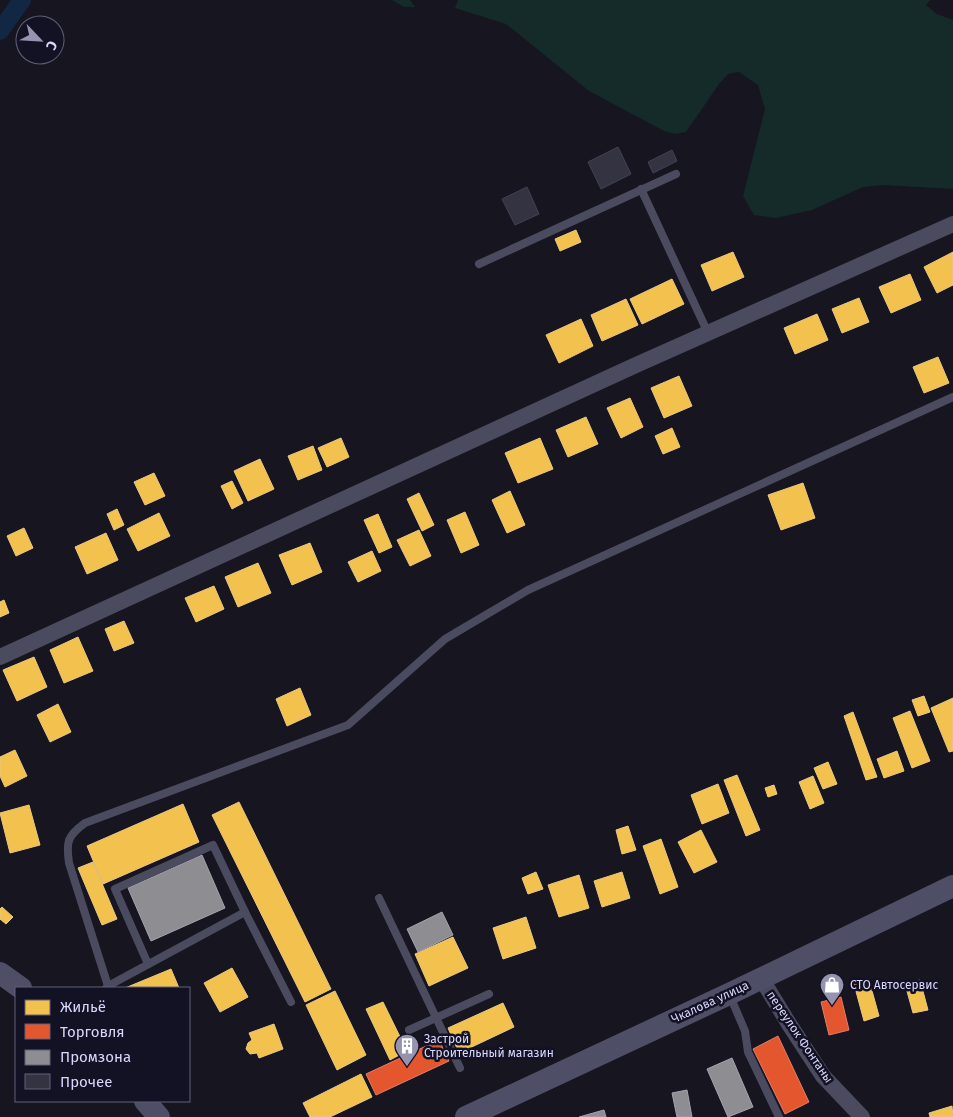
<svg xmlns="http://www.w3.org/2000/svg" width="953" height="1117" font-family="'Fira Sans',sans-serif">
	<rect width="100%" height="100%" fill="#161520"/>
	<!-- green -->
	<g fill="#142b2a">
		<polygon points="392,0 410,0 415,7 404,7"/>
		<polygon points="458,0 930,0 926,5 937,14 953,20 953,189 885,185 863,187 812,210 776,218 754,215 743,196 765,109 758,85 739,72 728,74 719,84 686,132 675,134 664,131 589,91 506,24 455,8"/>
	</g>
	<!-- homes -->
	<g fill="#f2c14e" stroke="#eac882">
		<polygon points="576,230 581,242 560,251 555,239"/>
		<polygon points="733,252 744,277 712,291 701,265"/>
		<polygon points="953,252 953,285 937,293 924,267"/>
		<polygon points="910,274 921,300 891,313 879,287"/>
		<polygon points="672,279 684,304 642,324 630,299"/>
		<polygon points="859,298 869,322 842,333 832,309"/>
		<polygon points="626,299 638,325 602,341 591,315"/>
		<polygon points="817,314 828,340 795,354 784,328"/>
		<polygon points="581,319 593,346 559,363 546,335"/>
		<polygon points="938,357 949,383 924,393 913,367"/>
		<polygon points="679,376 692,406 664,418 651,388"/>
		<polygon points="630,398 643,427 621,438 607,408"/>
		<polygon points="586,417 598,444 568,457 556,430"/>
		<polygon points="672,428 680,447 663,454 655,436"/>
		<polygon points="341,438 349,457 327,467 318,448"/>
		<polygon points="540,438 553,469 518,483 505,453"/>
		<polygon points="313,446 322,470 298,480 288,456"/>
		<polygon points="260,459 274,489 248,501 234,471"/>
		<polygon points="154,473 165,496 145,505 134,482"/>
		<polygon points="232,481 243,503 232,509 221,486"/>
		<polygon points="803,483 815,518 781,530 768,495"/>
		<polygon points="510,491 525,525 507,533 492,500"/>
		<polygon points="419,493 434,525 422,531 407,499"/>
		<polygon points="117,509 124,525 114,530 107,514"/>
		<polygon points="465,512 479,545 461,553 447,520"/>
		<polygon points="159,513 170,536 138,551 127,529"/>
		<polygon points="378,514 392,547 379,553 364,520"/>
		<polygon points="24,528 33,548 16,556 7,536"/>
		<polygon points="419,530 431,556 410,566 397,540"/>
		<polygon points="106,533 118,560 87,574 75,547"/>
		<polygon points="310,543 322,572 292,585 279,555"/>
		<polygon points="372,551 381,571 358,582 348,562"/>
		<polygon points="258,563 271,593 238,607 225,577"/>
		<polygon points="214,586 224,609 196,622 185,598"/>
		<polygon points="4,600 9,613 0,617 0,602"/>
		<polygon points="124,621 134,643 114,651 105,629"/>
		<polygon points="78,637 93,671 64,683 50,650"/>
		<polygon points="34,657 47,687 17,701 3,670"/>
		<polygon points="300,688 311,715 287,726 276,699"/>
		<polygon points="924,696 930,712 918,716 912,700"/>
		<polygon points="953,698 953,751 949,752 931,708"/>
		<polygon points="58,704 71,732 50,742 37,715"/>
		<polygon points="910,711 930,761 912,768 893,718"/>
		<polygon points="853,712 877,777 866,780 844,716"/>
		<polygon points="15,750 27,776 5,787 0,776 0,757"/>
		<polygon points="897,751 904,771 884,778 877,759"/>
		<polygon points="828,762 837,784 823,789 814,768"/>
		<polygon points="737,775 760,830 746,836 724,780"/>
		<polygon points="813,776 824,803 810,809 799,782"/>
		<polygon points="718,784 729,813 702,824 691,795"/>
		<polygon points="774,785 777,794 768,797 765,788"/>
		<polygon points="239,802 331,989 305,1002 212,815"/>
		<polygon points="183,804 199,842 103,884 87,846"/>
		<polygon points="29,805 40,845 10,853 0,813"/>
		<polygon points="628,826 636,850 622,854 616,830"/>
		<polygon points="701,830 717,862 694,873 678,842"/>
		<polygon points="661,839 678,887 660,894 643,846"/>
		<polygon points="93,862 117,919 102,925 78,868"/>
		<polygon points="536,872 543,889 528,894 522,878"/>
		<polygon points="622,872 630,898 602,907 594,881"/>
		<polygon points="579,875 589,908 559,917 548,885"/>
		<polygon points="2,907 13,917 6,924 0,919 0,909"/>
		<polygon points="526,917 536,948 503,959 493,928"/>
		<polygon points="453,937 468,968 429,986 415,954"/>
		<polygon points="232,968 248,997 220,1012 204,983"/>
		<polygon points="171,969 179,988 125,988"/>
		<polygon points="869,980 879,1016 864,1021 854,984"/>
		<polygon points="920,980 928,1010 913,1013 905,984"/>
		<polygon points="335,991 366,1055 337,1070 306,1005"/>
		<polygon points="383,1002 407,1051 390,1060 366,1009"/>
		<polygon points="503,1003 514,1027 459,1053 448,1028"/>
		<polygon points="274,1024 283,1049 259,1058 257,1053 250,1054 246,1049 248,1043 252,1040 249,1033"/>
		<polygon points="361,1074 372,1097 330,1117 310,1117 303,1103"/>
		<polygon points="952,1106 953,1117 930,1117 929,1113"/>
	</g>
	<!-- shops -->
	<g fill="#e4572e" stroke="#e17d6c">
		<polygon points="841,997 849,1030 829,1035 821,1002"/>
		<polygon points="778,1036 809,1102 785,1114 753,1049"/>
		<polygon points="439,1040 449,1061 376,1095 366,1074"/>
	</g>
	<!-- industry -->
	<g fill="#8d8d92" stroke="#a4a3b2">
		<polygon points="202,855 225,908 151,941 128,888"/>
		<polygon points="442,912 453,935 418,952 407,929"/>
		<polygon points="732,1058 753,1107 728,1117 707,1069"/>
		<polygon points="687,1090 692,1117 677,1117 672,1093"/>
		<polygon points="604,1110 606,1117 579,1117"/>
	</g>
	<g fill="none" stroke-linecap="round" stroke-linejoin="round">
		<!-- canal -->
		<polyline stroke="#122743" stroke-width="18" points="0,31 22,0"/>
	</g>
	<!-- building -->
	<g fill="#343342" stroke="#434153">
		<polygon points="618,147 631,174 601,189 588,162"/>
		<polygon points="672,150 677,161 653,173 648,162"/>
		<polygon points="527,187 539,214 515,225 502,199"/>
	</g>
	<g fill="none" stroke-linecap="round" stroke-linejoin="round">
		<!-- service -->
		<g stroke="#4b4b60" stroke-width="8">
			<polyline points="641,189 708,333"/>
			<polyline points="479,264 676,174"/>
			<polyline points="379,898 460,1068"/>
			<polyline points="245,912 291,1002"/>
			<polyline points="108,986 245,912 213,845 115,889 148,964"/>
			<path d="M106 988 108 986 69 863C66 842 67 836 85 823L348 725 445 639 528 590 953 397"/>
			<polyline points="730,996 745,1031 748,1052 779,1117"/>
			<polyline points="409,1030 489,994"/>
		</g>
		<!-- minor -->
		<g stroke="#4b4b60" stroke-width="16">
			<polyline points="0,657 636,365 953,224"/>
			<polyline points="761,978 789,1024 823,1076 862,1117"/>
		</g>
		<!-- secondary -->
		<g stroke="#4e4f66" stroke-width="22">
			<polyline points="0,973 21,988"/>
			<polyline points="145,1101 159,1117"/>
			<polyline points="466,1117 729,994 953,886"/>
		</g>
	</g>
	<!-- icons -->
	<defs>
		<symbol id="shop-pin" viewBox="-11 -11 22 30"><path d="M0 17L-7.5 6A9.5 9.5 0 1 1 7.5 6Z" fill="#9593af" stroke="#131124"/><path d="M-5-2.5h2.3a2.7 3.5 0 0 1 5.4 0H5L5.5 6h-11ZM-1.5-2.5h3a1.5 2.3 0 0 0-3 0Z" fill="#fff"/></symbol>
		<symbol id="building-pin" viewBox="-11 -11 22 30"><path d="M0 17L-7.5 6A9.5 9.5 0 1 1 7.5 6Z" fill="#9593af" stroke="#131124"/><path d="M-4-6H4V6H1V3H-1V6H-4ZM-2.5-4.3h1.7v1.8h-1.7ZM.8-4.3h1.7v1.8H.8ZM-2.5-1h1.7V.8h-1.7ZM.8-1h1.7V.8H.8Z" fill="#fff"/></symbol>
	</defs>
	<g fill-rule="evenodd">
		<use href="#shop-pin" x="818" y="971" width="28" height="38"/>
		<use href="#building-pin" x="393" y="1032" width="28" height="38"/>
	</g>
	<g text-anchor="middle" stroke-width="5" stroke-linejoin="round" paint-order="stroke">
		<!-- poi labels -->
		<g font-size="12" fill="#d9d7fc" stroke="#131124" text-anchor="start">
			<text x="850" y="989">СТО Автосервис</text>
			<text x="424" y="1043">Застрой<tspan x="424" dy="14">Строительный магазин</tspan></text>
		</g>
		<!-- street labels -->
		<g font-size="12" fill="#d9d7fc" stroke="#131124">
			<text transform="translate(710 1002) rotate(-25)" y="4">Чкалова улица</text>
			<text transform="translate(800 1037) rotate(56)" y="4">переулок Фонтаны</text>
		</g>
	</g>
	<!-- legend -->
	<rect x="15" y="987" width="175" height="115" fill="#131124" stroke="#62607a"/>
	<rect x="25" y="1000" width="25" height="15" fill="#f2c14e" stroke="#62607a"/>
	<text x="60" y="1012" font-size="15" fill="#d9d7fc">Жильё</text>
	<rect x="25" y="1024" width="25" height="15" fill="#e4572e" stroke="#62607a"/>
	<text x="60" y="1037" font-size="15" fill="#d9d7fc">Торговля</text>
	<rect x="25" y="1050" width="25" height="15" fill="#8d8d92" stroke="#62607a"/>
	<text x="60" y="1062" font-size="15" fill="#d9d7fc">Промзона</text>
	<rect x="25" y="1074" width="25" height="15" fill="#343342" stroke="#62607a"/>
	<text x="60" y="1087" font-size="15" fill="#d9d7fc">Прочее</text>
	<!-- north arrow -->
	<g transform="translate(40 40) rotate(115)"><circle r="24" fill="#131124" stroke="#62607a"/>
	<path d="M0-4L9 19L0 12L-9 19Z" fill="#9593af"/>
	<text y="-8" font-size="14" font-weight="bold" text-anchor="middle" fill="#d9d7fc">С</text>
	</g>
</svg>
